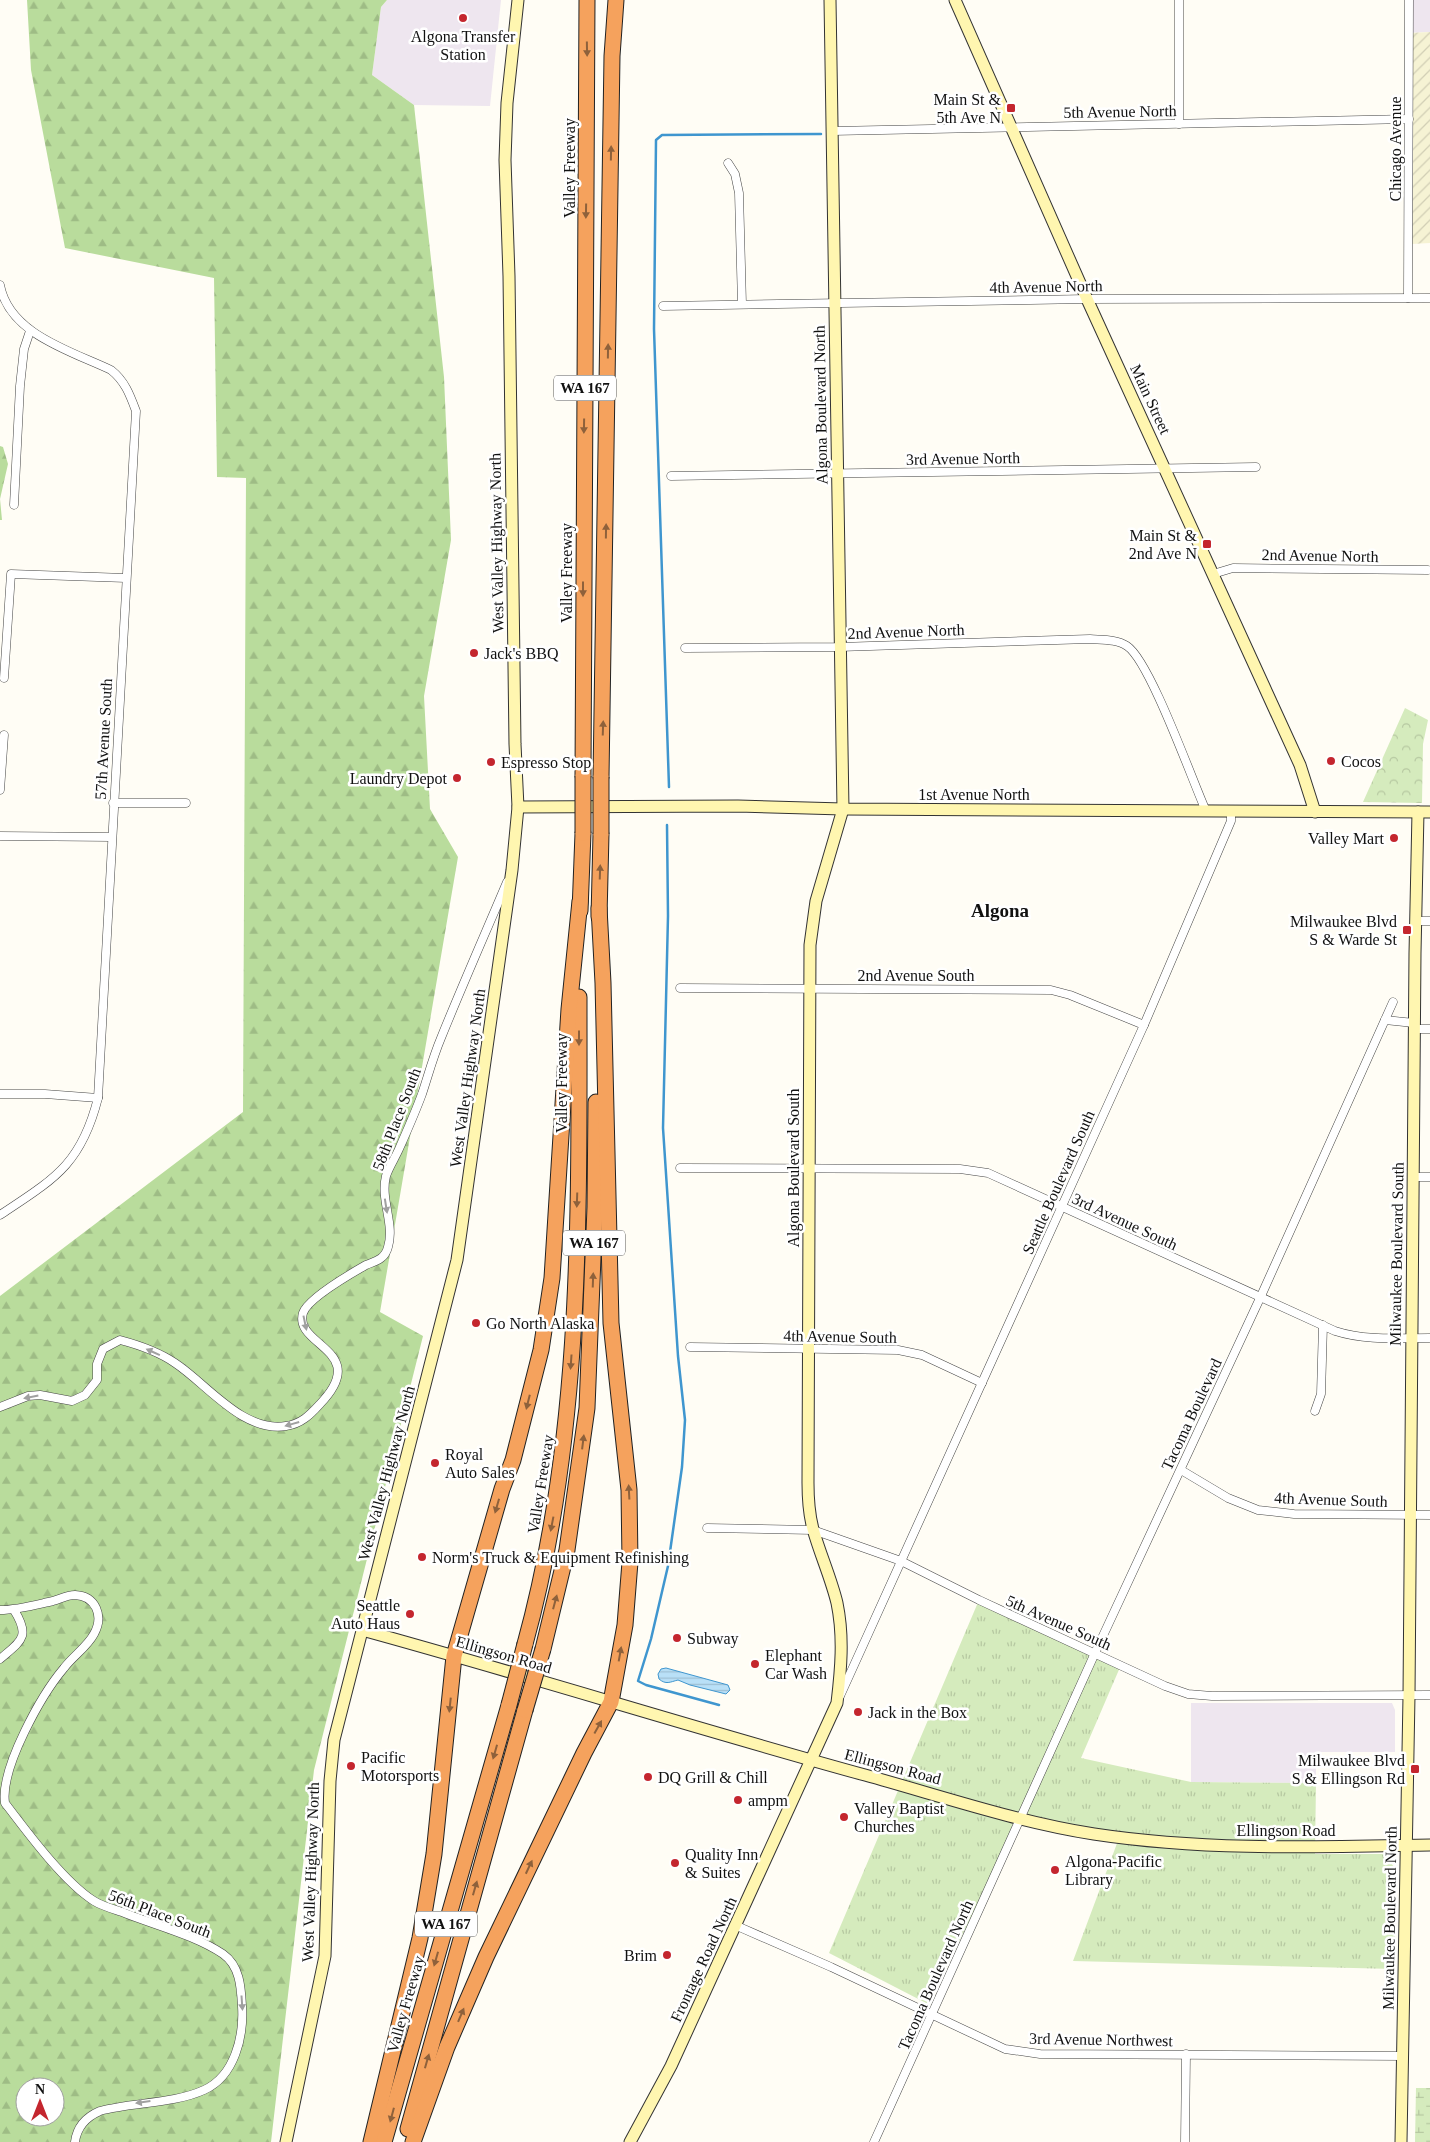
<svg xmlns="http://www.w3.org/2000/svg" width="1430" height="2142" font-family="Georgia,serif">
	<defs>
		<pattern id="farmland-furrows" width="10" height="10" patternUnits="userSpaceOnUse" patternTransform="scale(1.25)"><rect width="10" height="10" fill="#f6f3d4"/><path d="M-1 1l2-2M0 10L10 0M9 11l2-2" fill="none" stroke="#d2cfb5"/></pattern>
		<pattern id="grass-tufts" width="24" height="20" patternUnits="userSpaceOnUse" patternTransform="scale(1.25)"><rect width="24" height="20" fill="#d5ebbd"/><path d="M3 7l-1-3M5 7V3M7 7l1-3M15 17l-1-3M17 17v-4M19 17l1-3" fill="none" stroke="#b6c8a1"/></pattern>
		<pattern id="forest-firs" width="22" height="20" patternUnits="userSpaceOnUse" patternTransform="scale(1.25)"><rect width="22" height="20" fill="#b9dc9c"/><path d="M5 1l3.5 6h-7zM16 11l3.5 6h-7z" fill="#9ebc85"/></pattern>
		<pattern id="wetland-marsh" width="20" height="14" patternUnits="userSpaceOnUse" patternTransform="scale(1.25)"><rect width="20" height="14" fill="#d5ebbd"/><path d="M1 5h8M5 5V1M11 12h8M15 12V8" fill="none" stroke="#b6c8a1"/></pattern>
		<pattern id="park-crowns" width="20" height="18" patternUnits="userSpaceOnUse" patternTransform="scale(1.25)"><rect width="20" height="18" fill="#d5ebbd"/><path d="M2 6a3 3 0 1 1 6 0M12 15a3 3 0 1 1 6 0" fill="none" stroke="#b6c8a1"/></pattern>
		<pattern id="water-rules" width="6" height="5" patternUnits="userSpaceOnUse" patternTransform="scale(1.25)"><rect width="6" height="5" fill="#b9e0f7"/><path d="M0 2.5h6" fill="none" stroke="#9ebfd3"/></pattern>
	</defs>
	<rect width="100%" height="100%" fill="#fffdf5"/>
	<!-- industrial -->
	<g fill="#eee6ef">
		<polygon points="387,0 501,0 490,106 414,105 372,75 381,7"/>
		<polygon points="1409,0 1430,0 1430,32 1409,33"/>
		<polygon points="1191,1703 1392,1703 1395,1710 1395,1752 1316,1752 1316,1783 1191,1782"/>
	</g>
	<!-- farmland -->
	<polygon fill="url(#farmland-furrows)" points="1430,32 1430,243 1412,244 1409,33"/>
	<!-- grass -->
	<polygon fill="url(#grass-tufts)" points="979,1600 1121,1665 1081,1758 1191,1782 1316,1783 1315,1854 1383,1854 1388,1858 1395,1869 1395,1969 1073,1961 1119,1838 1020,1819 928,2004 829,1953"/>
	<!-- forest -->
	<g fill="url(#forest-firs)" fill-rule="evenodd">
		<path d="M27 0H387L381 7 372 75 414 105 444 377 451 540 424 696 430 809 458 857 380 1312 423 1336 314 1770 271 2142H0V1296L243 1112 246 478 217 477 214 278 65 248 31 70ZM25 2087H55V2117H25Z"/>
		<polygon points="0,446 3,447 8,464 0,499 2,520 0,520"/>
	</g>
	<!-- wetland -->
	<polygon fill="url(#wetland-marsh)" points="1416,2088 1430,2088 1430,2142 1415,2142"/>
	<!-- park -->
	<polygon fill="url(#park-crowns)" points="1405,708 1428,720 1423,744 1422,803 1363,802"/>
	<!-- water -->
	<path fill="url(#water-rules)" stroke="#3f96cf" d="M666 1668 728 1685 730 1690 726 1694 690 1685 678 1680C670 1682 666 1685 659 1679L658 1674 661 1669Z"/>
	<g fill="none" stroke-linecap="round" stroke-linejoin="round">
		<!-- stream -->
		<g stroke="#3f96cf" stroke-width="2.5">
			<polyline points="669,787 654,329 656,140 662,135 821,134"/>
			<polyline points="667,825 668,916 663,1128 678,1356 685,1420 682,1467 668,1566 651,1639 638,1681 646,1685 719,1705"/>
		</g>
		<defs>
			<g id="street">
				<polyline points="1179,0 1179,124"/>
				<polyline points="832,131 1409,119"/>
				<polyline points="728,163 735,174 739,193 742,304"/>
				<path d="M0 285C9 334 71 351 111 370 125 381 130 395 136 411L98 1098C81 1165 54 1179 0 1215"/>
				<polyline points="1408,298 1409,0"/>
				<polyline points="663,306 1087,299 1430,298"/>
				<polyline points="671,476 1256,467"/>
				<polyline points="14,505 20,386 24,349 30,331"/>
				<polyline points="1213,574 1233,568 1428,570"/>
				<path d="M685 648 839 647 1090 639C1102 640 1117 639 1127 646 1150 661 1192 780 1206 811"/>
				<polyline points="4,678 11,574 126,578"/>
				<polyline points="0,790 4,735"/>
				<polyline points="113,803 186,803"/>
				<polyline points="0,836 111,837"/>
				<polyline points="1416,921 1430,921"/>
				<polyline points="680,988 1051,990 1070,995 1144,1025"/>
				<polyline points="1385,1020 1414,1023"/>
				<polyline points="1414,1029 1430,1029"/>
				<polyline points="0,1094 45,1094 98,1098"/>
				<path d="M680 1168 960 1169 988 1173 1335 1331C1366 1341 1398 1338 1430 1338"/>
				<polyline points="1413,1177 1430,1177"/>
				<polyline points="690,1347 898,1350 922,1355 982,1383"/>
				<path d="M0 1407 28 1396 40 1395 72 1401 85 1395 97 1380V1364L103 1349 120 1340C139 1345 159 1352 175 1363 207 1384 243 1433 286 1426 301 1424 310 1415 320 1404 372 1350 293 1346 303 1313 308 1298 352 1273 366 1265 376 1261 385 1259 388 1247 395 1224 380 1200 386 1176 389 1167 395 1158 399 1149 407 1131 415 1113 422 1094 428 1076 433 1057 441 1038 462 986 485 934 507 882"/>
				<polyline points="1315,1411 1321,1394 1323,1325"/>
				<polyline points="1181,1470 1228,1498 1258,1510 1294,1514 1430,1515"/>
				<polyline points="707,1528 813,1530 901,1561 979,1600 1165,1686 1188,1694 1212,1696 1430,1695"/>
				<path d="M0 1610C18 1610 35 1605 53 1601 60 1599 67 1595 75 1595 96 1596 104 1616 94 1634 87 1647 73 1656 64 1668 42 1694 0 1768 5 1803 27 1832 64 1882 94 1901 102 1906 113 1909 122 1912 154 1925 195 1935 223 1954 240 1966 241 1987 242 2006 244 2036 235 2076 204 2090 173 2104 133 2102 100 2111 86 2117 77 2126 75 2142"/>
				<path d="M0 1659C21 1641 31 1637 14 1610"/>
				<polyline points="840,1696 1144,1025 1231,821 1231,812"/>
				<polyline points="737,1926 831,1967 1005,2049 1040,2054 1403,2056"/>
				<polyline points="874,2142 1095,1653 1261,1296 1393,1002"/>
				<polyline points="1185,2142 1186,2054"/>
			</g>
			<g id="secondary">
				<polyline points="955,0 1087,299 1300,765 1315,812"/>
				<polyline points="518,807 738,806 843,809 1430,812"/>
				<path d="M362 1630C530 1676 697 1729 865 1775 941 1796 1017 1822 1094 1834 1206 1851 1318 1847 1430 1845"/>
				<polyline points="286,2142 325,1956 330,1781 334,1740 457,1260 512,870 518,807 515,744 509,276 505,160 507,103 518,0"/>
				<path d="M630 2142 671 2066 837 1703C841 1669 844 1637 837 1603 831 1578 820 1554 813 1529 809 1514 808 1499 808 1483L810 945 816 901 843 809 830 0"/>
				<polyline points="1401,2142 1409,1696 1415,953 1418,812"/>
			</g>
			<g id="highway">
				<polyline points="583,776 587,0"/>
				<polyline points="601,777 612,56 616,0"/>
				<polyline points="580,911 583,833"/>
				<polyline points="599,917 601,834"/>
				<path d="M525 1644C583 1434 579 1213 579 997"/>
				<polyline points="543,1649 567,1550 587,1408 595,1207 596,1102"/>
				<polyline points="408,2129 525,1710"/>
				<polyline points="371,2142 420,1938 434,1854 454,1656 502,1489 513,1460 541,1350 552,1278 569,1009 580,901"/>
				<polyline points="384,2142 509,1705"/>
				<polyline points="413,2142 447,2047 486,1957 584,1753 611,1702 625,1625 630,1562 629,1490 611,1323 603,983 599,908"/>
			</g>
		</defs>
		<!-- street casing -->
		<use href="#street" stroke="#444" stroke-width="9"/>
		<!-- secondary casing -->
		<use href="#secondary" stroke="#333" stroke-width="13"/>
		<!-- highway casing -->
		<use href="#highway" stroke="#222" stroke-width="17"/>
		<!-- street -->
		<use href="#street" stroke="#fff" stroke-width="8"/>
		<!-- secondary -->
		<use href="#secondary" stroke="#fff6b0" stroke-width="11"/>
		<!-- highway -->
		<use href="#highway" stroke="#f5a25d" stroke-width="15"/>
		<defs>
			<g id="highway-bridge">
				<polyline points="583,833 583,776"/>
				<polyline points="601,834 601,777"/>
				<polyline points="509,1705 525,1644"/>
				<polyline points="525,1710 543,1649"/>
			</g>
		</defs>
		<!-- highway-bridge casing -->
		<use href="#highway-bridge" stroke="#222" stroke-width="17" stroke-linecap="butt"/>
		<!-- highway-bridge -->
		<use href="#highway-bridge" stroke="#f5a25d" stroke-width="15"/>
	</g>
	<!-- one-way arrows -->
	<defs><path id="oneway-solid" d="M-6-.8H1V-3.2L6.5 0L1 3.2V.8H-6Z" transform="scale(1.25)"/></defs>
	<g fill="#8e613b">
		<use href="#oneway-solid" transform="translate(587 49) rotate(89)"/>
		<use href="#oneway-solid" transform="translate(611 153) rotate(-89)"/>
		<use href="#oneway-solid" transform="translate(586 211) rotate(91)"/>
		<use href="#oneway-solid" transform="translate(608 351) rotate(-89)"/>
		<use href="#oneway-solid" transform="translate(584 426) rotate(91)"/>
		<use href="#oneway-solid" transform="translate(606 531) rotate(-89)"/>
		<use href="#oneway-solid" transform="translate(583 589) rotate(90)"/>
		<use href="#oneway-solid" transform="translate(603 728) rotate(-88)"/>
		<use href="#oneway-solid" transform="translate(600 872) rotate(-88)"/>
		<use href="#oneway-solid" transform="translate(579 1038) rotate(90)"/>
		<use href="#oneway-solid" transform="translate(577 1200) rotate(92)"/>
		<use href="#oneway-solid" transform="translate(593 1280) rotate(-88)"/>
		<use href="#oneway-solid" transform="translate(571 1362) rotate(94)"/>
		<use href="#oneway-solid" transform="translate(528 1402) rotate(104)"/>
		<use href="#oneway-solid" transform="translate(583 1442) rotate(-83)"/>
		<use href="#oneway-solid" transform="translate(629 1492) rotate(-93)"/>
		<use href="#oneway-solid" transform="translate(497 1506) rotate(106)"/>
		<use href="#oneway-solid" transform="translate(552 1524) rotate(101)"/>
		<use href="#oneway-solid" transform="translate(555 1602) rotate(-75)"/>
		<use href="#oneway-solid" transform="translate(620 1654) rotate(-80)"/>
		<use href="#oneway-solid" transform="translate(450 1705) rotate(96)"/>
		<use href="#oneway-solid" transform="translate(598 1727) rotate(-61)"/>
		<use href="#oneway-solid" transform="translate(495 1752) rotate(106)"/>
		<use href="#oneway-solid" transform="translate(529 1867) rotate(-65)"/>
		<use href="#oneway-solid" transform="translate(475 1888) rotate(-74)"/>
		<use href="#oneway-solid" transform="translate(436 1959) rotate(106)"/>
		<use href="#oneway-solid" transform="translate(461 2015) rotate(-67)"/>
		<use href="#oneway-solid" transform="translate(427 2061) rotate(-74)"/>
		<use href="#oneway-solid" transform="translate(392 2115) rotate(105)"/>
	</g>
	<g fill="#a0a0a0">
		<use href="#oneway-solid" transform="translate(386 1206) rotate(81)"/>
		<use href="#oneway-solid" transform="translate(305 1323) rotate(78)"/>
		<use href="#oneway-solid" transform="translate(153 1352) rotate(-156)"/>
		<use href="#oneway-solid" transform="translate(31 1397) rotate(169)"/>
		<use href="#oneway-solid" transform="translate(292 1424) rotate(164)"/>
		<use href="#oneway-solid" transform="translate(242 2003) rotate(86)"/>
		<use href="#oneway-solid" transform="translate(143 2102) rotate(172)"/>
	</g>
	<!-- markers -->
	<g fill="#c4262e" stroke="#fff" stroke-width="2">
		<circle cx="463" cy="18" r="5"/>
		<rect x="1006" y="103" width="10" height="10" rx="2.5"/>
		<rect x="1202" y="539" width="10" height="10" rx="2.5"/>
		<circle cx="474" cy="653" r="5"/>
		<circle cx="1331" cy="761" r="5"/>
		<circle cx="491" cy="762" r="5"/>
		<circle cx="457" cy="778" r="5"/>
		<circle cx="1394" cy="838" r="5"/>
		<rect x="1402" y="925" width="10" height="10" rx="2.5"/>
		<circle cx="476" cy="1323" r="5"/>
		<circle cx="435" cy="1463" r="5"/>
		<circle cx="422" cy="1557" r="5"/>
		<circle cx="410" cy="1614" r="5"/>
		<circle cx="677" cy="1638" r="5"/>
		<circle cx="755" cy="1664" r="5"/>
		<circle cx="858" cy="1712" r="5"/>
		<circle cx="351" cy="1766" r="5"/>
		<rect x="1410" y="1764" width="10" height="10" rx="2.5"/>
		<circle cx="648" cy="1777" r="5"/>
		<circle cx="738" cy="1800" r="5"/>
		<circle cx="844" cy="1817" r="5"/>
		<circle cx="675" cy="1863" r="5"/>
		<circle cx="1055" cy="1870" r="5"/>
		<circle cx="667" cy="1955" r="5"/>
	</g>
	<g text-anchor="middle" stroke-width="5" stroke-linejoin="round" paint-order="stroke">
		<!-- shield labels -->
		<g fill="#fff" stroke="#585858" stroke-width="1">
			<rect x="554" y="375.5" width="62" height="25" rx="4"/>
			<rect x="563" y="1230.5" width="62" height="25" rx="4"/>
			<rect x="415" y="1911.5" width="62" height="25" rx="4"/>
		</g>
		<g font-size="15" font-weight="bold" fill="#111">
			<text x="585" y="393">WA 167</text>
			<text x="594" y="1248">WA 167</text>
			<text x="446" y="1929">WA 167</text>
		</g>
		<!-- poi labels -->
		<g font-size="16" fill="#111" stroke="#fff" text-anchor="start">
			<text x="463" y="42" text-anchor="middle">Algona Transfer<tspan x="463" dy="18">Station</tspan></text>
			<text x="1001" y="105" text-anchor="end">Main St &amp;<tspan x="1001" dy="18">5th Ave N</tspan></text>
			<text x="1197" y="541" text-anchor="end">Main St &amp;<tspan x="1197" dy="18">2nd Ave N</tspan></text>
			<text x="484" y="659">Jack's BBQ</text>
			<text x="1341" y="767">Cocos</text>
			<text x="501" y="768">Espresso Stop</text>
			<text x="447" y="784" text-anchor="end">Laundry Depot</text>
			<text x="1384" y="844" text-anchor="end">Valley Mart</text>
			<text x="1397" y="927" text-anchor="end">Milwaukee Blvd<tspan x="1397" dy="18">S &amp; Warde St</tspan></text>
			<text x="486" y="1329">Go North Alaska</text>
			<text x="445" y="1460">Royal<tspan x="445" dy="18">Auto Sales</tspan></text>
			<text x="432" y="1563">Norm's Truck &amp; Equipment Refinishing</text>
			<text x="400" y="1611" text-anchor="end">Seattle<tspan x="400" dy="18">Auto Haus</tspan></text>
			<text x="687" y="1644">Subway</text>
			<text x="765" y="1661">Elephant<tspan x="765" dy="18">Car Wash</tspan></text>
			<text x="868" y="1718">Jack in the Box</text>
			<text x="361" y="1763">Pacific<tspan x="361" dy="18">Motorsports</tspan></text>
			<text x="1405" y="1766" text-anchor="end">Milwaukee Blvd<tspan x="1405" dy="18">S &amp; Ellingson Rd</tspan></text>
			<text x="658" y="1783">DQ Grill &amp; Chill</text>
			<text x="748" y="1806">ampm</text>
			<text x="854" y="1814">Valley Baptist<tspan x="854" dy="18">Churches</tspan></text>
			<text x="685" y="1860">Quality Inn<tspan x="685" dy="18">&amp; Suites</tspan></text>
			<text x="1065" y="1867">Algona-Pacific<tspan x="1065" dy="18">Library</tspan></text>
			<text x="657" y="1961" text-anchor="end">Brim</text>
		</g>
		<!-- street labels -->
		<g font-size="16" fill="#111" stroke="#fff">
			<text transform="translate(1120 111) rotate(-1)" y="6">5th Avenue North</text>
			<text transform="translate(1395 149) rotate(-90)" y="6">Chicago Avenue</text>
			<text transform="translate(569 168) rotate(-90)" y="6">Valley Freeway</text>
			<text transform="translate(1046 286) rotate(-1)" y="6">4th Avenue North</text>
			<text transform="translate(1151 399) rotate(65)" y="6">Main Street</text>
			<text transform="translate(820 405) rotate(-91)" y="6">Algona Boulevard North</text>
			<text transform="translate(963 458) rotate(-1)" y="6">3rd Avenue North</text>
			<text transform="translate(496 543) rotate(-91)" y="6">West Valley Highway North</text>
			<text transform="translate(1320 555) rotate(1)" y="6">2nd Avenue North</text>
			<text transform="translate(566 573) rotate(-90)" y="6">Valley Freeway</text>
			<text transform="translate(906 631) rotate(-2)" y="6">2nd Avenue North</text>
			<text transform="translate(103 739) rotate(-87)" y="6">57th Avenue South</text>
			<text x="974" y="800">1st Avenue North</text>
			<text x="916" y="981">2nd Avenue South</text>
			<text transform="translate(467 1078) rotate(-82)" y="6">West Valley Highway North</text>
			<text transform="translate(561 1083) rotate(-90)" y="6">Valley Freeway</text>
			<text transform="translate(396 1119) rotate(-69)" y="6">58th Place South</text>
			<text transform="translate(793 1168) rotate(-90)" y="6">Algona Boulevard South</text>
			<text transform="translate(1058 1182) rotate(-66)" y="6">Seattle Boulevard South</text>
			<text transform="translate(1125 1221) rotate(25)" y="6">3rd Avenue South</text>
			<text transform="translate(1396 1254) rotate(-89)" y="6">Milwaukee Boulevard South</text>
			<text transform="translate(840 1336) rotate(1)" y="6">4th Avenue South</text>
			<text transform="translate(1191 1414) rotate(-65)" y="6">Tacoma Boulevard</text>
			<text transform="translate(386 1473) rotate(-75)" y="6">West Valley Highway North</text>
			<text transform="translate(540 1484) rotate(-81)" y="6">Valley Freeway</text>
			<text transform="translate(1331 1499) rotate(2)" y="6">4th Avenue South</text>
			<text transform="translate(1059 1622) rotate(24)" y="6">5th Avenue South</text>
			<text transform="translate(504 1654) rotate(16)" y="6">Ellingson Road</text>
			<text transform="translate(893 1766) rotate(15)" y="6">Ellingson Road</text>
			<text x="1286" y="1836">Ellingson Road</text>
			<text transform="translate(310 1872) rotate(-88)" y="6">West Valley Highway North</text>
			<text transform="translate(160 1913) rotate(21)" y="6">56th Place South</text>
			<text transform="translate(1389 1918) rotate(-89)" y="6">Milwaukee Boulevard North</text>
			<text transform="translate(703 1959) rotate(-65)" y="6">Frontage Road North</text>
			<text transform="translate(935 1975) rotate(-66)" y="6">Tacoma Boulevard North</text>
			<text transform="translate(405 2004) rotate(-74)" y="6">Valley Freeway</text>
			<text transform="translate(1101 2039) rotate(1)" y="6">3rd Avenue Northwest</text>
		</g>
		<!-- quarter labels -->
		<g font-size="19" font-weight="bold" fill="#111" stroke="#fff">
			<text x="1000" y="917">Algona</text>
		</g>
	</g>
	<!-- north arrow -->
	<g transform="translate(40 2102)"><circle r="24" fill="#ffffff" stroke="#a0a0a0"/>
	<path d="M0-4L9 19L0 12L-9 19Z" fill="#c4262e"/>
	<text y="-8" font-size="14" font-weight="bold" text-anchor="middle" fill="#111111">N</text>
	</g>
</svg>
